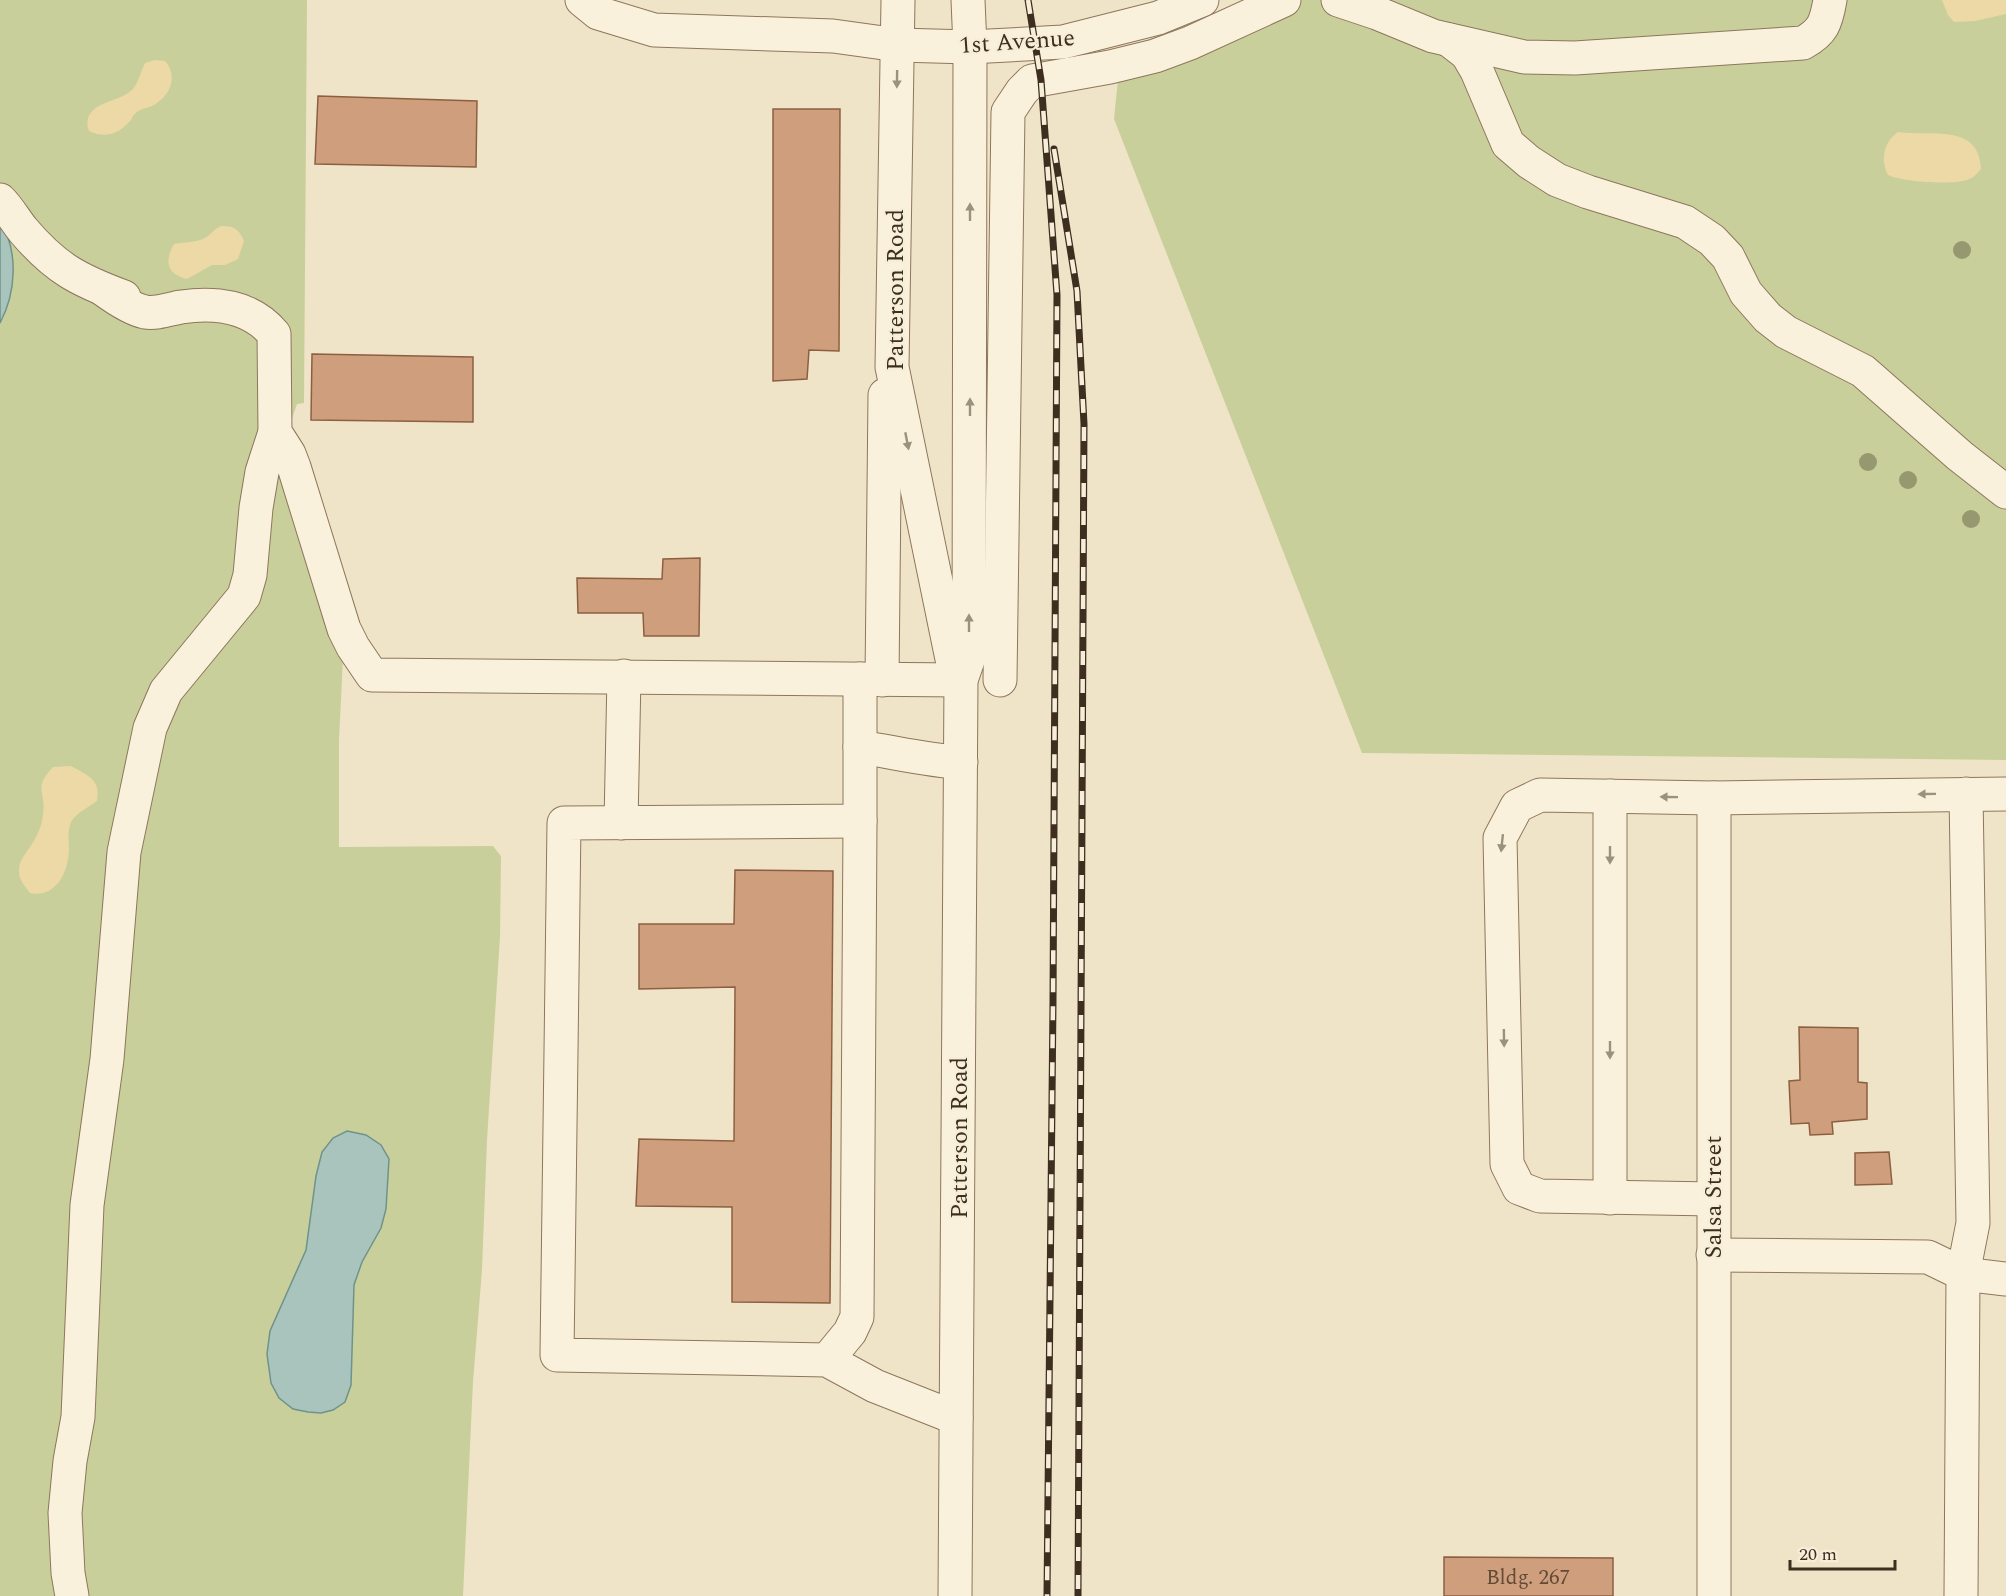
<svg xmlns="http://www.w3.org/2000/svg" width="2006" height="1596" font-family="Spectral,serif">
	<rect width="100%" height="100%" fill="#f0e4c8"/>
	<!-- green -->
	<g fill="#c9cf9b">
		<polygon points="0,0 307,0 304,403 297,404 289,427 343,658 339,740 339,847 493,846 501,856 500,937 487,1140 482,1270 473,1382 463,1596 0,1596"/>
		<polygon points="1243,0 2006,0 2006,760 1362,753 1114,119 1121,49 1222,14"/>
	</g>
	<!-- sand -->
	<g fill="#ecd9a5">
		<polygon points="1942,0 2006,0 2006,14 1975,21 1954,22 1948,15"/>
		<path d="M155 60 165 61C178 76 171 95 154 105 149 108 142 108 137 112 134 114 132 117 131 120 119 134 106 139 89 131 80 101 119 104 133 89 138 83 141 71 145 63Z"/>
		<path d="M1898 132C1930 137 1979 122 1981 169 1977 174 1973 178 1967 180 1951 185 1903 182 1888 175 1880 159 1884 142 1898 132Z"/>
		<path d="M221 226C234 226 239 229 244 241L238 259 225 265H212L187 279C167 274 164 262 174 244 182 242 191 243 200 240 209 238 212 230 221 226Z"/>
		<path d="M71 766C88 776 101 779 97 801 89 807 76 813 71 822 67 832 69 840 69 850 68 873 56 898 30 893 25 886 19 880 19 872 18 859 28 852 33 842 38 835 42 824 43 815 47 792 32 789 53 767Z"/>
	</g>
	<!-- water -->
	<g fill="#a9c4bc" stroke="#6f938a" stroke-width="1.5">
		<path d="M0 221C19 251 16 293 0 323Z"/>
		<polygon points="347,1131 366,1135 381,1145 389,1159 386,1209 381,1228 362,1262 354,1285 351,1385 345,1402 333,1410 321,1413 308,1412 293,1409 279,1398 271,1383 267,1354 270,1331 306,1250 316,1176 322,1152 333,1138"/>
	</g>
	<!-- building -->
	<g fill="#cf9f7d" stroke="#8d5f41" stroke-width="1.5">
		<polygon points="318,96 477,101 476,167 315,164"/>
		<polygon points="773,109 840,109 839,351 809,350 807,379 773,381"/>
		<polygon points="312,354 473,357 473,422 311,420"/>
		<polygon points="700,558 699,636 644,636 643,613 578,613 577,578 662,579 663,559"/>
		<polygon points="735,870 833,871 830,1303 732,1302 732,1207 636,1206 639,1139 734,1141 735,987 639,989 639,924 734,924"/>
		<polygon points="1799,1027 1858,1028 1858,1082 1867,1083 1867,1119 1832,1122 1833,1134 1810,1135 1809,1123 1791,1124 1789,1081 1800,1080"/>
		<polygon points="1889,1152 1892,1184 1855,1185 1855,1153"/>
		<polygon points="1444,1557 1613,1558 1613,1596 1444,1596"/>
	</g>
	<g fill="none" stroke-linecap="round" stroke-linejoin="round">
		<defs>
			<g id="minor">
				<polyline points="582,0 598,13 654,30 833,36 898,45 970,47 1063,42 1158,18 1202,0"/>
				<polyline points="898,0 892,367 952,659 958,673"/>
				<path d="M1338 0 1377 13 1433 36 1524 57 1575 58 1803 43C1823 32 1826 23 1830 0"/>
				<polyline points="1449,40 1467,54 1477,71 1508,144 1529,162 1557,180 1588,192 1685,222 1712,240 1728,257 1746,293 1768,318 1786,332 1863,371 1960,456 2006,492"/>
				<path d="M0 200C9 209 15 220 23 230 55 268 78 280 124 297"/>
				<path d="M104 290C115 298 131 309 145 312 156 314 170 309 181 307 215 302 251 306 274 334L275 432 289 454 294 467 344 629 353 647 372 675 961 680"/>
				<polyline points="860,679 860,821 564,823 557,1355 827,1360 875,1386 956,1418"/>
				<polyline points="882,680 885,395"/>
				<polyline points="1000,680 1008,112 1022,91 1032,81 1110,67 1155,56 1190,43 1284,0"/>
				<path d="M860 747C894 752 928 761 961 762"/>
				<polyline points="1966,794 1973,1223 1963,1274 2006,1279"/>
				<polyline points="1610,796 1610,1198"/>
				<polyline points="621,823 624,676"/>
				<polyline points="1713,1199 1540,1196 1519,1188 1507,1164 1500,838 1517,806 1540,795 1714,798 2006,794"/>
				<polyline points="1713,1255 1928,1257 1963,1274 1961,1596"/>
				<polyline points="827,1360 850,1332 857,1317 860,821"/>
				<polyline points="72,1596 68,1573 65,1513 70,1461 78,1417 87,1205 107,1059 124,852 150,728 166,691 244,596 250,575 256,508 262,472 275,432"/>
				<polyline points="955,1596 961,680 969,657 970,47 968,0"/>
				<polyline points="1714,1596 1714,798"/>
			</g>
		</defs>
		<!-- minor casing -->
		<use href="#minor" stroke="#8d765c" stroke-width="35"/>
		<!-- minor -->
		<use href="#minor" stroke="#faf1dc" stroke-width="33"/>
		<defs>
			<g id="rail">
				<polyline points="1028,0 1041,80 1057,295 1053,1001 1047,1596"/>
				<polyline points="1054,149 1077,291 1084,424 1078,1596"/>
			</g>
		</defs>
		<!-- rail casing -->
		<use href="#rail" stroke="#3d2e20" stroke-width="7"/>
		<!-- rail -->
		<use href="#rail" stroke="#f7eed8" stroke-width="4.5" stroke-dasharray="14" stroke-linecap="butt"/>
	</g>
	<!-- trees -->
	<g fill="#96986f">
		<circle cx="1962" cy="250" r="9"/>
		<circle cx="1868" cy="462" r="9"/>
		<circle cx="1908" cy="480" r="9"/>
		<circle cx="1971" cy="519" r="9"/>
	</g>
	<!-- one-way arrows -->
	<defs><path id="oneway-solid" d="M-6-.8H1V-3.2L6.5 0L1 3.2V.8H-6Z" transform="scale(1.5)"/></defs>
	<g fill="#9c907e">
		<use href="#oneway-solid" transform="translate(897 79) rotate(91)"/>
		<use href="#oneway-solid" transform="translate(970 212) rotate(-90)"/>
		<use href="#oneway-solid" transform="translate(970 407) rotate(-90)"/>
		<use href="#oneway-solid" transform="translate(907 441) rotate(79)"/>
		<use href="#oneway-solid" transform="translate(969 623) rotate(-90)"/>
		<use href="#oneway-solid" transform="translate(1927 794) rotate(179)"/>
		<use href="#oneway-solid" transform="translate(1669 797) rotate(-179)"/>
		<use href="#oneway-solid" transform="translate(1502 843) rotate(96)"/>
		<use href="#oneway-solid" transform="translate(1610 855) rotate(90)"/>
		<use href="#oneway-solid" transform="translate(1504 1038) rotate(89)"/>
		<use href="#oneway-solid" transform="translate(1610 1050) rotate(90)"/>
	</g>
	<g text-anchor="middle" stroke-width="4.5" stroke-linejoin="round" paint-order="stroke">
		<!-- number labels -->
		<g font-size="21" fill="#624a37">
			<text x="1528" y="1584">Bldg. 267</text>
		</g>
		<!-- street labels -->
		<g font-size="24" fill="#3d2e20" stroke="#f7eed8">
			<text transform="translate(1017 41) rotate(-4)" y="8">1st Avenue</text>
			<text transform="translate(895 290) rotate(-90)" y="8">Patterson Road</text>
			<text transform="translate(959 1138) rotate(-90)" y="8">Patterson Road</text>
			<text transform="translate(1713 1197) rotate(-90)" y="8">Salsa Street</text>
		</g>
	</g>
	<!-- scale -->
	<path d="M1790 1560v9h105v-9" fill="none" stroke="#3d2e20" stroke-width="3"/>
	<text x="1799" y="1560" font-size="18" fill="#3d2e20" stroke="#f7eed8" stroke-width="4.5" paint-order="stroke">20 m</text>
</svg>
